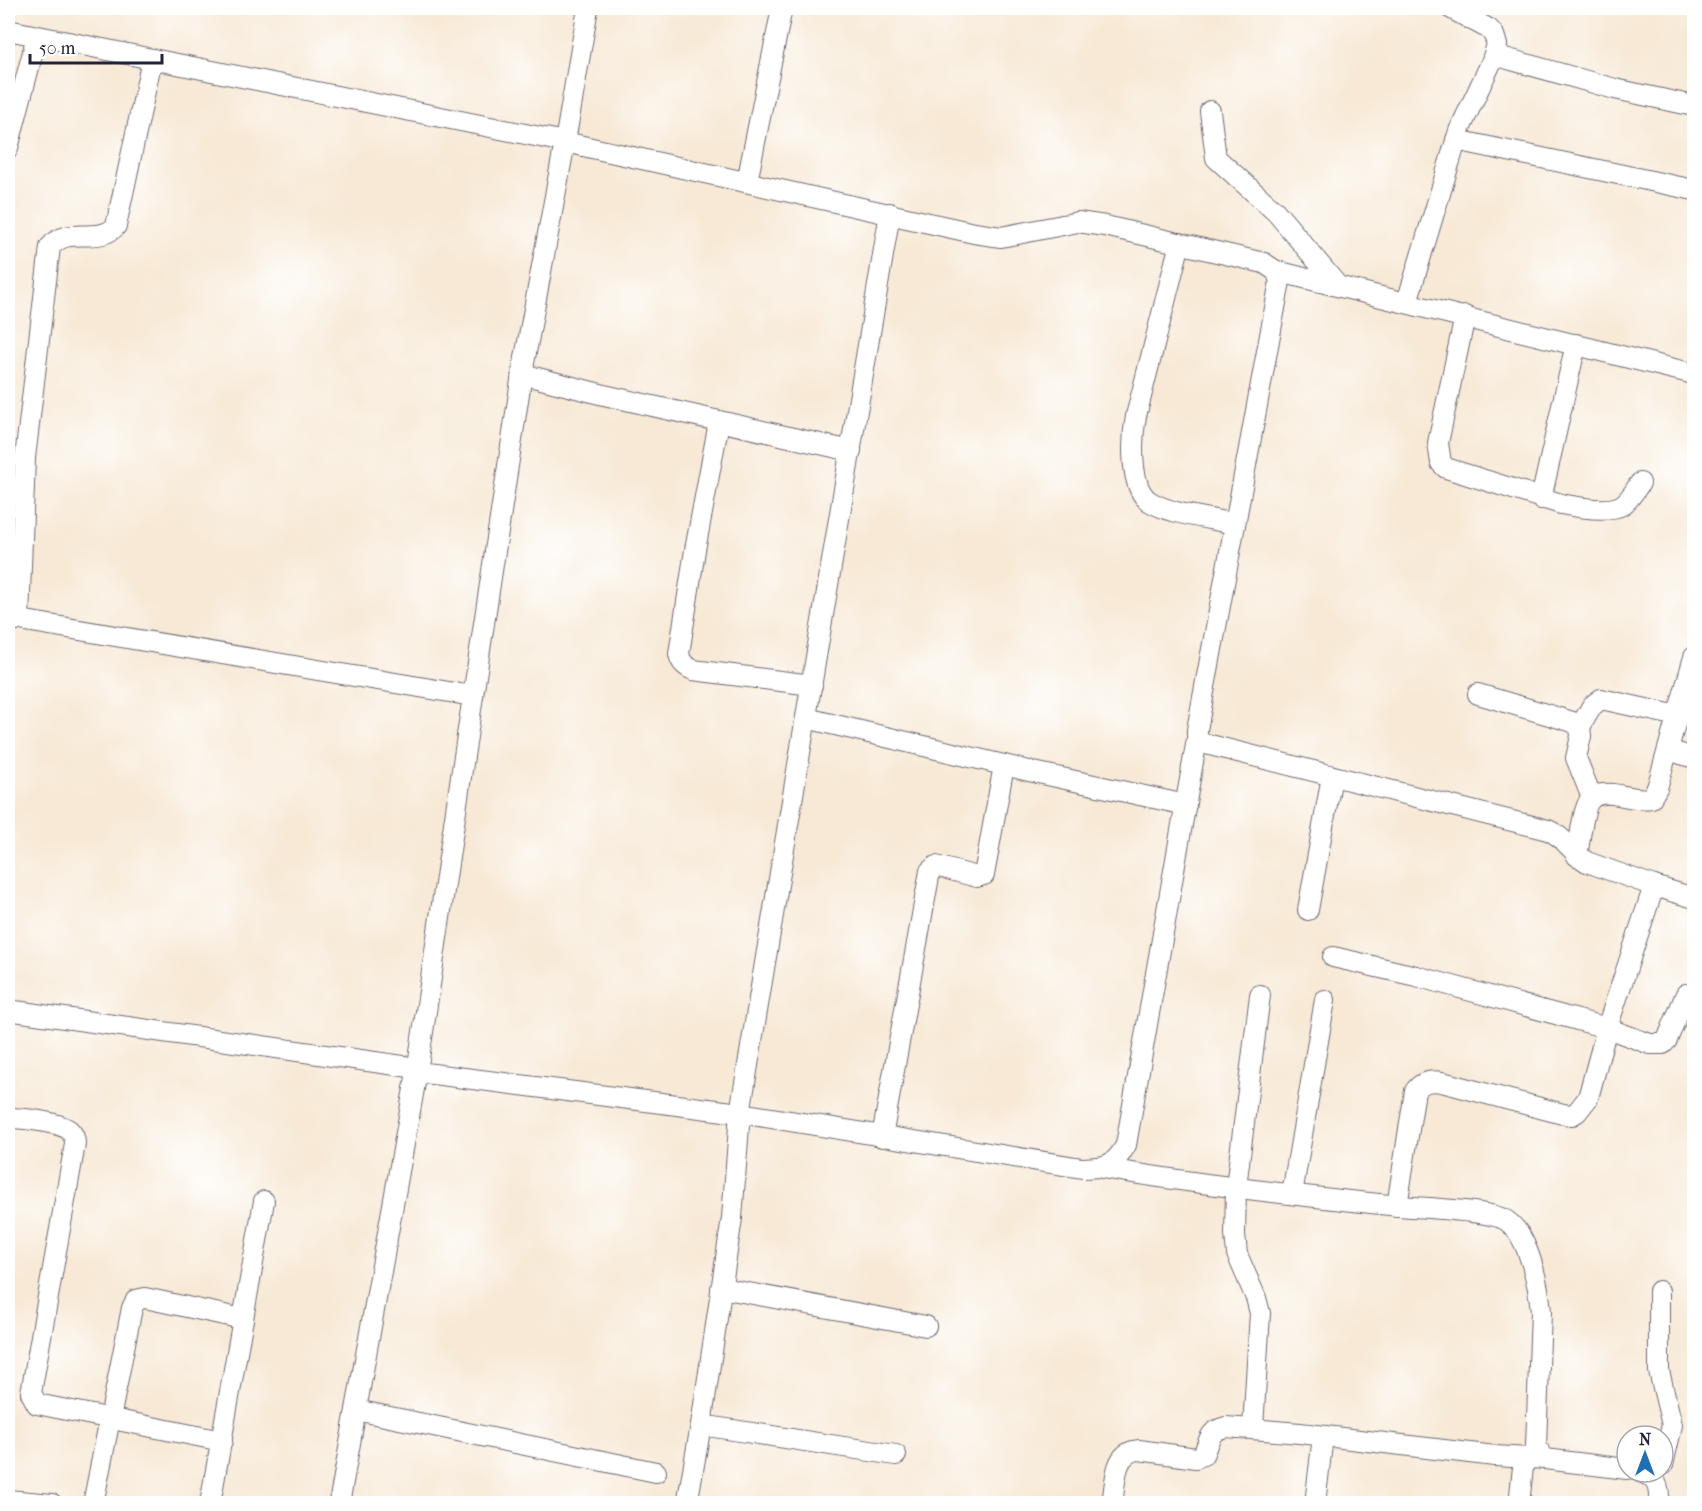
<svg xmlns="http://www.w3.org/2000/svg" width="1702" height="1511" font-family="'IM FELL French Canon',serif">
	<rect width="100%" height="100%" fill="#fff"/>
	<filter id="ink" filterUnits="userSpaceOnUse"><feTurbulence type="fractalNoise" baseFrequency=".0167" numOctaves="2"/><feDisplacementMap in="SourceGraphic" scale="12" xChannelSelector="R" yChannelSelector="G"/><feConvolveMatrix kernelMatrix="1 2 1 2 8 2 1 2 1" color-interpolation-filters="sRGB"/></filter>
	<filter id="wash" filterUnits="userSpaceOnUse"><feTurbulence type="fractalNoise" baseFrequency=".008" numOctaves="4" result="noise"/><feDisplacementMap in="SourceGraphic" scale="24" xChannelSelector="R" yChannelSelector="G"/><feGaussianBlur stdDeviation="1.35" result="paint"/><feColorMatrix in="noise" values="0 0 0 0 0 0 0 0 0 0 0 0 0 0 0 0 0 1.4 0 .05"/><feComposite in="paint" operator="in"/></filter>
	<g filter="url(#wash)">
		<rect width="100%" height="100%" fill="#f7e9d6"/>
	</g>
	<g filter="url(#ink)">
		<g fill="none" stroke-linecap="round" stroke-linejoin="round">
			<defs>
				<g id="minor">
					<path d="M8 30 565 142 974 233 1001 237 1078 222 1105 226 1264 263 1276 271 1280 281 1197 730V739L1206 744 1548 830C1565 837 1572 853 1587 862L1654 886 1694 898"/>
					<polyline points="1494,55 1615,89 1694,106"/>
					<polyline points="1210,111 1216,158 1276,212 1337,285"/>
					<polyline points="1456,140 1694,190"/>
					<polyline points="8,148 37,36"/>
					<polyline points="747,182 782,8"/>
					<path d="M1180 243 1136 416C1132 437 1129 487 1149 501 1171 515 1210 518 1235 524"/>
					<polyline points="1276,271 1694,374"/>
					<polyline points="1407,302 1459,131 1491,63 1497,45 1494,35 1489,29 1450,8"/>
					<path d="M1465 316 1438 443 1441 463 1446 468 1561 504C1576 507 1609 513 1622 505 1630 500 1635 490 1640 483"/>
					<polyline points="522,374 604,395 851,451"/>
					<path d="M719 422 695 550 679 654C681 663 685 666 693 670L812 685"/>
					<polyline points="1541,499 1576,344"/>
					<polyline points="8,618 473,696 522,374 565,142 588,8"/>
					<path d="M19 620 25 458 50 247C69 224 98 246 116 226L152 59"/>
					<polyline points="1478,694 1573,722 1580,727 1581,736 1576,758 1592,798"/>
					<polyline points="806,718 1029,771 1186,805"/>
					<polyline points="1580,727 1592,706 1601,699 1678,716"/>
					<polyline points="1668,750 1694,758"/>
					<path d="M1577 856C1580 842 1582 810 1590 800 1595 794 1605 793 1613 794 1626 796 1637 800 1651 798L1657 788 1694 657"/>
					<polyline points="1308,910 1332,776"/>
					<polyline points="1333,957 1416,976 1607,1028 1650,1044 1663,1044 1667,1040 1686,994"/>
					<polyline points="8,1010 417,1068"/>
					<path d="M417 1072 740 1113 1082 1168C1106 1167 1114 1167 1126 1145L1197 739"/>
					<path d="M8 1118C20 1118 62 1122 70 1131 74 1135 75 1139 75 1144L31 1393 37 1404 222 1441"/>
					<polyline points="882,1137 930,871 936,866 977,877 984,875 1004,765"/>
					<path d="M1102 1168C1200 1185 1300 1196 1399 1206 1421 1208 1492 1210 1507 1221 1529 1236 1539 1287 1541 1312L1536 1446 1545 1459 1627 1469"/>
					<polyline points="1292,1194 1325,1000"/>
					<path d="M1397 1206 1415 1091C1422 1081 1431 1080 1442 1082L1563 1114 1572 1115 1577 1112 1588 1098 1607 1028 1654 886"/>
					<polyline points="721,1288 926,1326"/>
					<polyline points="1659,1291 1659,1371 1672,1425 1663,1465"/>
					<polyline points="356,1410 656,1472"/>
					<polyline points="701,1425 896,1455"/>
					<polyline points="1253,1428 1260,1313 1256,1298 1237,1254 1235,1234 1236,1187 1260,995"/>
					<path d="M1640 1472C1657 1477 1660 1487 1659 1504"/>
					<polyline points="8,1500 52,1504"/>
					<polyline points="93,1504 132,1308 136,1300 145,1298 243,1319"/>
					<polyline points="210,1504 264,1201"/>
					<polyline points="339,1504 417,1072 473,696"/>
					<polyline points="687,1504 701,1425 732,1218 740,1113 890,213"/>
					<path d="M1112 1504C1116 1482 1113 1452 1139 1450L1196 1458 1203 1455C1210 1440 1208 1431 1226 1427L1300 1433 1495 1456 1545 1459"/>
					<polyline points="1315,1504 1323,1436"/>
					<polyline points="1519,1504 1524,1458"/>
				</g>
			</defs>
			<!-- minor casing -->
			<use href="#minor" stroke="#6d6871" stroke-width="22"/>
			<!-- minor -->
			<use href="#minor" stroke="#fff" stroke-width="20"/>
		</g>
	</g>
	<!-- margin -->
	<rect width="1702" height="1511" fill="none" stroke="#fff" stroke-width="30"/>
	<!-- north arrow -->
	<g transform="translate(1645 1454)"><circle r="28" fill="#ffffff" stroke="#a7a7b1" stroke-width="1.5"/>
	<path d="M0-4.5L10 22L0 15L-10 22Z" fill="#1f6fb2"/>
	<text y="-9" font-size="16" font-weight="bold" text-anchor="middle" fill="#22223b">N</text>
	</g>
	<!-- scale -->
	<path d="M30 54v9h132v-9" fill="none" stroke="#22223b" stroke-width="3"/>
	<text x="39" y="54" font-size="18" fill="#22223b" stroke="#ffffff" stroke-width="4.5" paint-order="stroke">50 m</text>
</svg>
